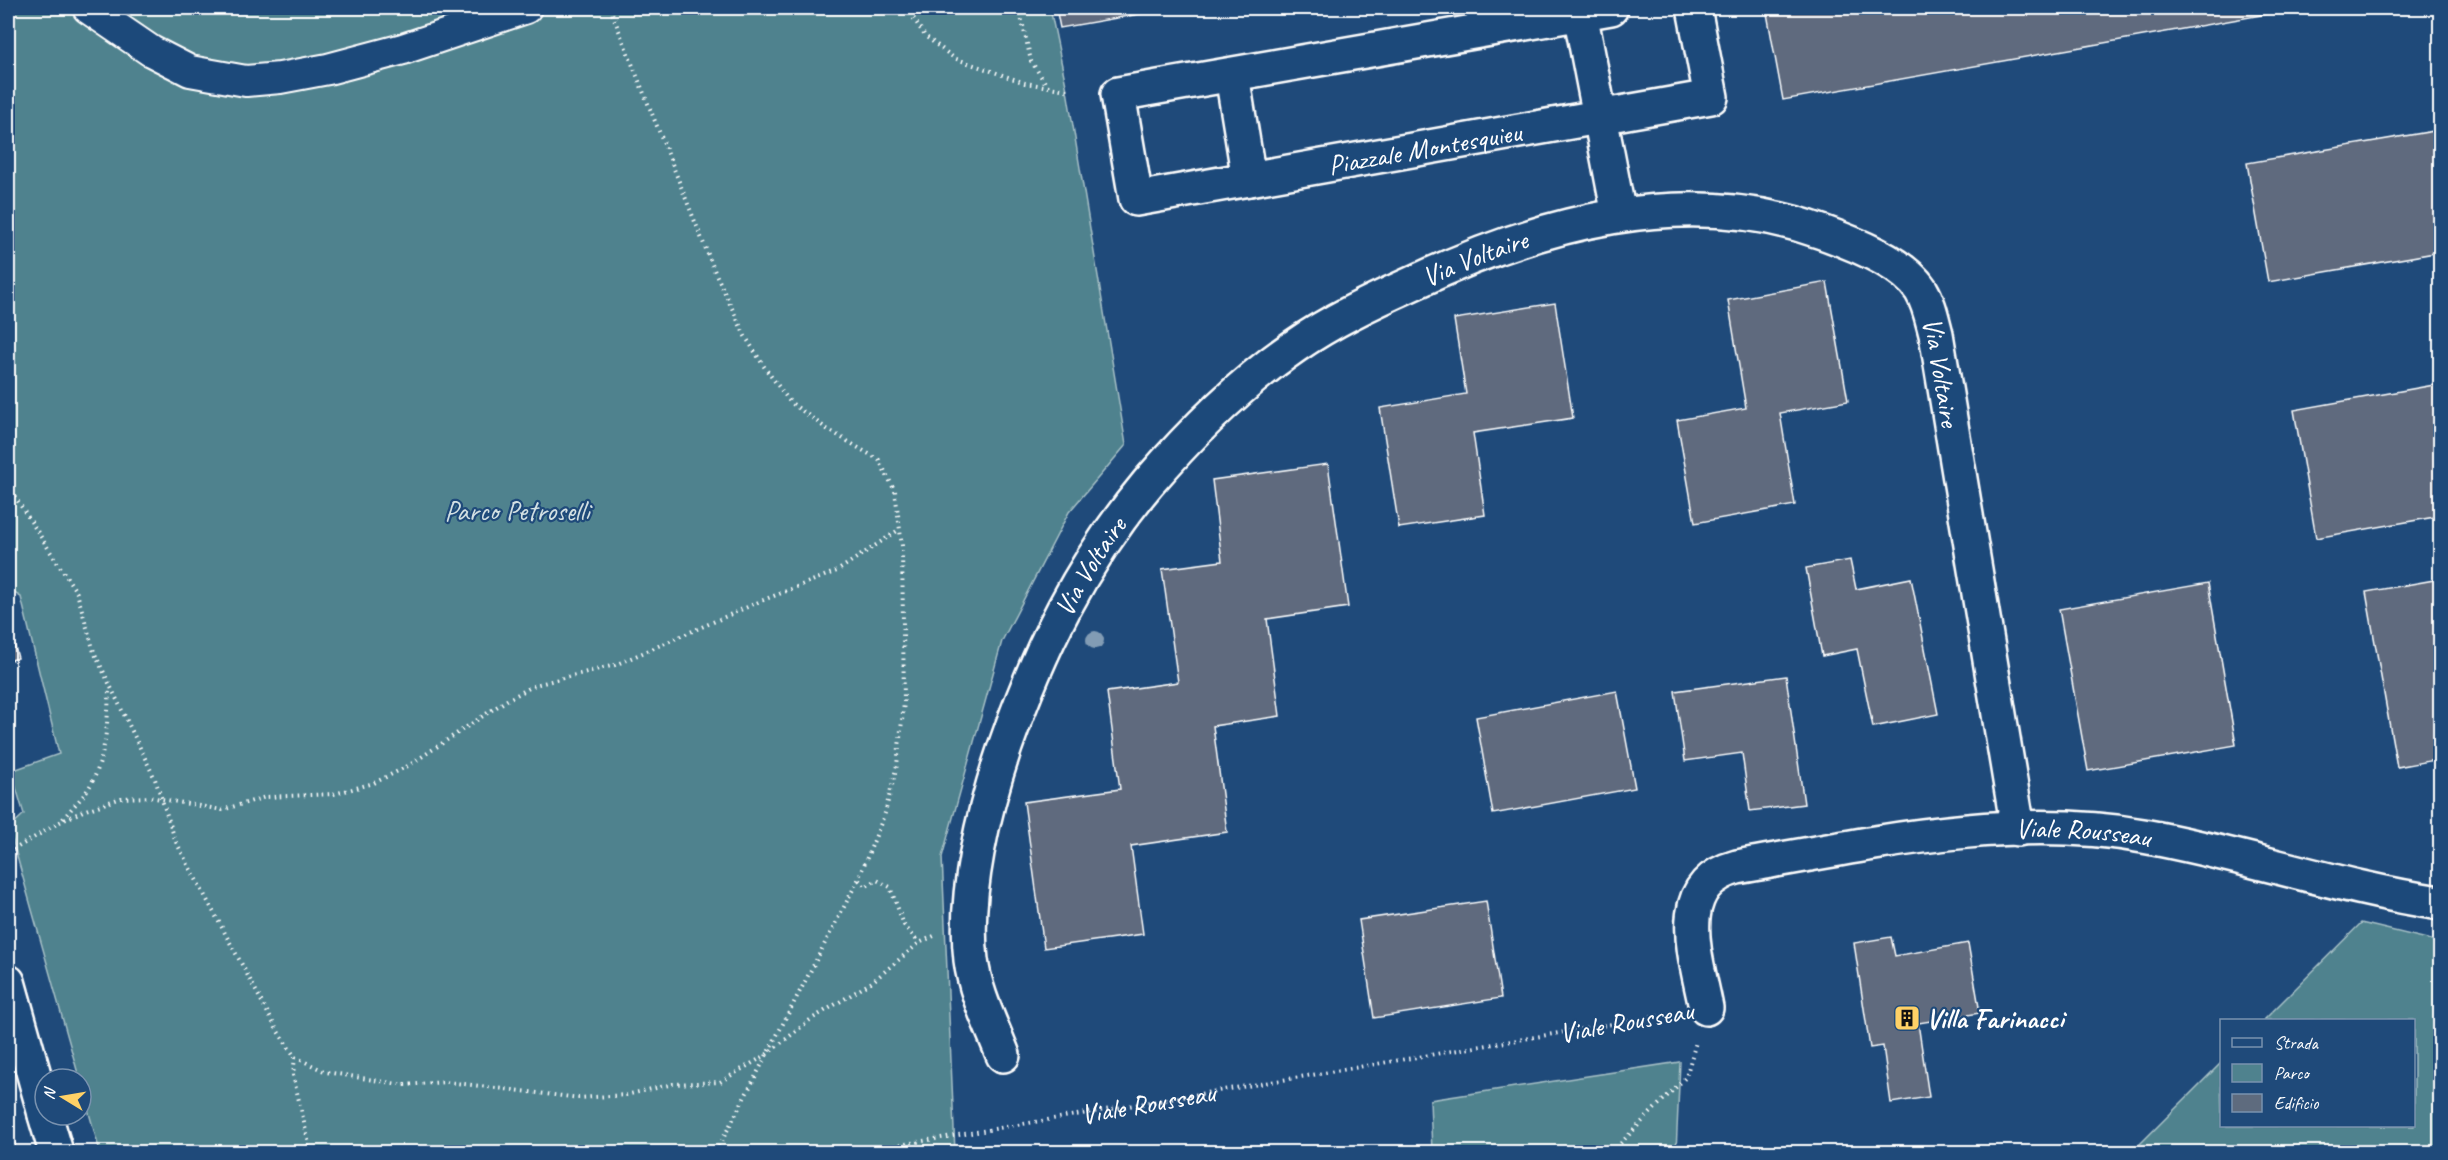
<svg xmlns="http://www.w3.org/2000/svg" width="2448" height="1160" font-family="Caveat,sans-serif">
	<rect width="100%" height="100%" fill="#1f4a7a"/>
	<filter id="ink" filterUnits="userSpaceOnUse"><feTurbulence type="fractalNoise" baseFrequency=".0167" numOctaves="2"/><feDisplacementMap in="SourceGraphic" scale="12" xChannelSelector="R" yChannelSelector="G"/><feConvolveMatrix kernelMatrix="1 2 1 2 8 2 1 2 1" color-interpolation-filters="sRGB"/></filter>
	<g filter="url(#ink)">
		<!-- green -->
		<g fill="#4f828e" stroke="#a7c0c6" stroke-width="1.5">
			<polygon points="8,8 1050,8 1067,90 1126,445 1069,512 1002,641 942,857 955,1152 100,1152 9,828 24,814 11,771 59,754 21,597 8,589"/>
			<polygon points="2361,923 2440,942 2440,1152 2132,1152 2221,1063 2222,1126 2414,1126 2414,1020 2264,1020"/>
			<polygon points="1680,1062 1676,1152 1432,1152 1430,1100"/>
		</g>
		<!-- building -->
		<g fill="#5e6b7e" stroke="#fff" stroke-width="1.5">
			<polygon points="1056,8 1174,8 1060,28"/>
			<polygon points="1766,8 2301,8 1783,100"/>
			<polygon points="2440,130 2440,252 2268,282 2247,163"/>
			<polygon points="1827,282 1848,401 1780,413 1795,505 1695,523 1677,420 1746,408 1728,300"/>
			<polygon points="1555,303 1573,418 1473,433 1485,515 1399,528 1380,408 1466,394 1454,319"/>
			<polygon points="2440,384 2440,516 2316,538 2294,410"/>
			<polygon points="1328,464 1348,607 1267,619 1280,716 1213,726 1227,832 1131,846 1143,934 1044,948 1024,802 1120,789 1107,692 1178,682 1162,569 1222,561 1212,480"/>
			<polygon points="1850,560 1856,589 1911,578 1938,714 1873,727 1857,649 1822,656 1806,568"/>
			<polygon points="2440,579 2440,759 2397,767 2366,592"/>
			<polygon points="2208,583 2236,745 2088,771 2059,609"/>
			<polygon points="8,622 18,658 8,661"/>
			<polygon points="1786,676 1804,804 1750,811 1742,753 1685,761 1675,691"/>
			<polygon points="1617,691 1635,788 1493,814 1476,717"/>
			<polygon points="1486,901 1501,998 1374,1018 1359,920"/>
			<polygon points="1891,937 1895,956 1968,943 1980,1013 1918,1023 1929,1097 1891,1103 1883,1046 1870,1048 1854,943"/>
			<polygon points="8,1119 17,1152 8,1152"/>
		</g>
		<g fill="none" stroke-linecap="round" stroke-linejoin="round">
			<defs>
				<polyline id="pedestrian" points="88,8 151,51 190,71 246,81 280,78 328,69 403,49 526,8"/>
				<g id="minor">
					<path id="s2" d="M1611 8 1118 94 1136 199 1711 97 1694 8"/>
					<polyline points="1580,13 1619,215"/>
					<polyline points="1232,75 1249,179"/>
					<path id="s3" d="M1706 1008C1697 959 1669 885 1737 867 1870 844 2009 812 2143 836 2244 854 2340 888 2440 903"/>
					<path id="s4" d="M1003 1055C991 1024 975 993 971 960 963 894 984 809 1005 747 1039 649 1081 563 1148 483 1191 433 1241 383 1295 346 1331 321 1371 302 1411 284 1537 224 1685 182 1822 232 1853 243 1903 262 1921 290 1929 303 1932 319 1936 334L2018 829"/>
				</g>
				<g id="secondary">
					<polyline points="8,982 45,1114"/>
					<polyline points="45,1115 56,1152"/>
				</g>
			</defs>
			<!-- pedestrian casing -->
			<use href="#pedestrian" stroke="#fff" stroke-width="34"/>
			<!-- minor casing -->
			<use href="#minor" stroke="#fff" stroke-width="38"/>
			<!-- secondary casing -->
			<use href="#secondary" stroke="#fff" stroke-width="38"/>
			<!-- path -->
			<g stroke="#fff" stroke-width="4" stroke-dasharray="1.5 4.5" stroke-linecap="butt">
				<polyline points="610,8 715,272 745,336 765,368 790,402 827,429 879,460 895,491 902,546 904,703 897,765 885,813 858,880 716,1152"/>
				<polyline points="907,8 925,36 954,58 1025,83 1067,90"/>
				<polyline points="1019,8 1031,61 1046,84"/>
				<polyline points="8,486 77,593 94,652 155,779 176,842 277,1030 295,1057 326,1072 404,1085 447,1082 579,1098 626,1095 673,1084 720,1082 766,1055 810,1020 872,982 919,943 934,936"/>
				<path d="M63 819C71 808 83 798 90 786 106 758 108 720 109 689"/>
				<polyline points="8,853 60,822 83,811 121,798 150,797 222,810 266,797 334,794 374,783 408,766 507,700 535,685 615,665 761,601 837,571 900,529"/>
				<polyline points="859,880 865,887 877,880 890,887 904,925 919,943"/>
				<polyline points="295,1057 293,1075 309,1144 307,1152"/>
				<path id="s1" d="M858 1152 1671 1014"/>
				<polyline points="1612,1152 1686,1077 1696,1042"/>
			</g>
			<!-- pedestrian -->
			<use href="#pedestrian" stroke="#1f4a7a" stroke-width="30"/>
			<!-- minor -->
			<use href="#minor" stroke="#1f4a7a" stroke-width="33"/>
			<!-- secondary -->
			<use href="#secondary" stroke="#1f4a7a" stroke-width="33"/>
		</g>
		<!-- trees -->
		<circle fill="#829cb4" cx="1095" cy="640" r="9"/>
	</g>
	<!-- icons -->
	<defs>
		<symbol id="building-square" viewBox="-11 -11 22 22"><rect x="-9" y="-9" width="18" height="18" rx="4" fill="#ffd166" stroke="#1f4a7a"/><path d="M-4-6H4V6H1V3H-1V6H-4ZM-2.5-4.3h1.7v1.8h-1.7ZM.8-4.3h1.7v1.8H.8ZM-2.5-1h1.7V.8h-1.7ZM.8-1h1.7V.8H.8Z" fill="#111"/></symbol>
	</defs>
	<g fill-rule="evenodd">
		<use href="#building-square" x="1892" y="1003" width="30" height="30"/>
	</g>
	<g text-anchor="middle" stroke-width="4.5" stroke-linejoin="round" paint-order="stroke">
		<!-- street labels -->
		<g font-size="28" fill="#fff" stroke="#1f4a7a">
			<text dy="10" stroke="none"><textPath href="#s2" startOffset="900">Piazzale Montesquieu</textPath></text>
			<text dy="10" stroke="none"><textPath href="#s4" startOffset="1022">Via Voltaire</textPath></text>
			<text dy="10" stroke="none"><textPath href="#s4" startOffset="1580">Via Voltaire</textPath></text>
			<text dy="10" stroke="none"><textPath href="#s4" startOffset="518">Via Voltaire</textPath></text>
			<text dy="10" stroke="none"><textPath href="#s3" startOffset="513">Viale Rousseau</textPath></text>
			<text transform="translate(1626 1021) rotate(-10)" y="10">Viale Rousseau</text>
			<text dy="10" stroke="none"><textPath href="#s1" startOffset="294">Viale Rousseau</textPath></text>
		</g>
		<!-- park labels -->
		<g font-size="28" fill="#d3e0e3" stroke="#1f4a7a">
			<text x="517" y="520">Parco Petroselli</text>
		</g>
		<!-- poi labels -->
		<g font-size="28" font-weight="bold" fill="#fff" stroke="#1f4a7a" text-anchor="start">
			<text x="1926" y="1028">Villa Farinacci</text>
		</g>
	</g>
	<!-- margin -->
	<rect width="2448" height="1160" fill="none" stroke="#1f4a7a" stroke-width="30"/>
	<rect x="15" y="15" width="2418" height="1130" fill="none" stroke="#fff" stroke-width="2" filter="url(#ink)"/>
	<!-- legend -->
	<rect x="2220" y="1019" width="195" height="108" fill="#1f4a7a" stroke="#7992af" stroke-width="1.5"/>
	<rect x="2232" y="1038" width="30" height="9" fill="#1f4a7a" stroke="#7992af" stroke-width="1.5"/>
	<text x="2274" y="1049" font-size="18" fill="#ffffff">Strada</text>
	<rect x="2232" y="1064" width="30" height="18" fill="#4f828e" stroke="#7992af" stroke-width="1.5"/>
	<text x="2274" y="1079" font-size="18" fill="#ffffff">Parco</text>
	<rect x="2232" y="1094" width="30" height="18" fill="#5e6b7e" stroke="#7992af" stroke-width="1.5"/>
	<text x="2274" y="1109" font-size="18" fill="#ffffff">Edificio</text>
	<!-- north arrow -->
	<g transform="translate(63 1097) rotate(281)"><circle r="28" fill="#1f4a7a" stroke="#7992af" stroke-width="1.5"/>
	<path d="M0-4.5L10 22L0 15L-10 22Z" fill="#ffd166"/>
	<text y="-9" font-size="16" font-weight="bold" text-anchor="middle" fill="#ffffff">N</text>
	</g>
</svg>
